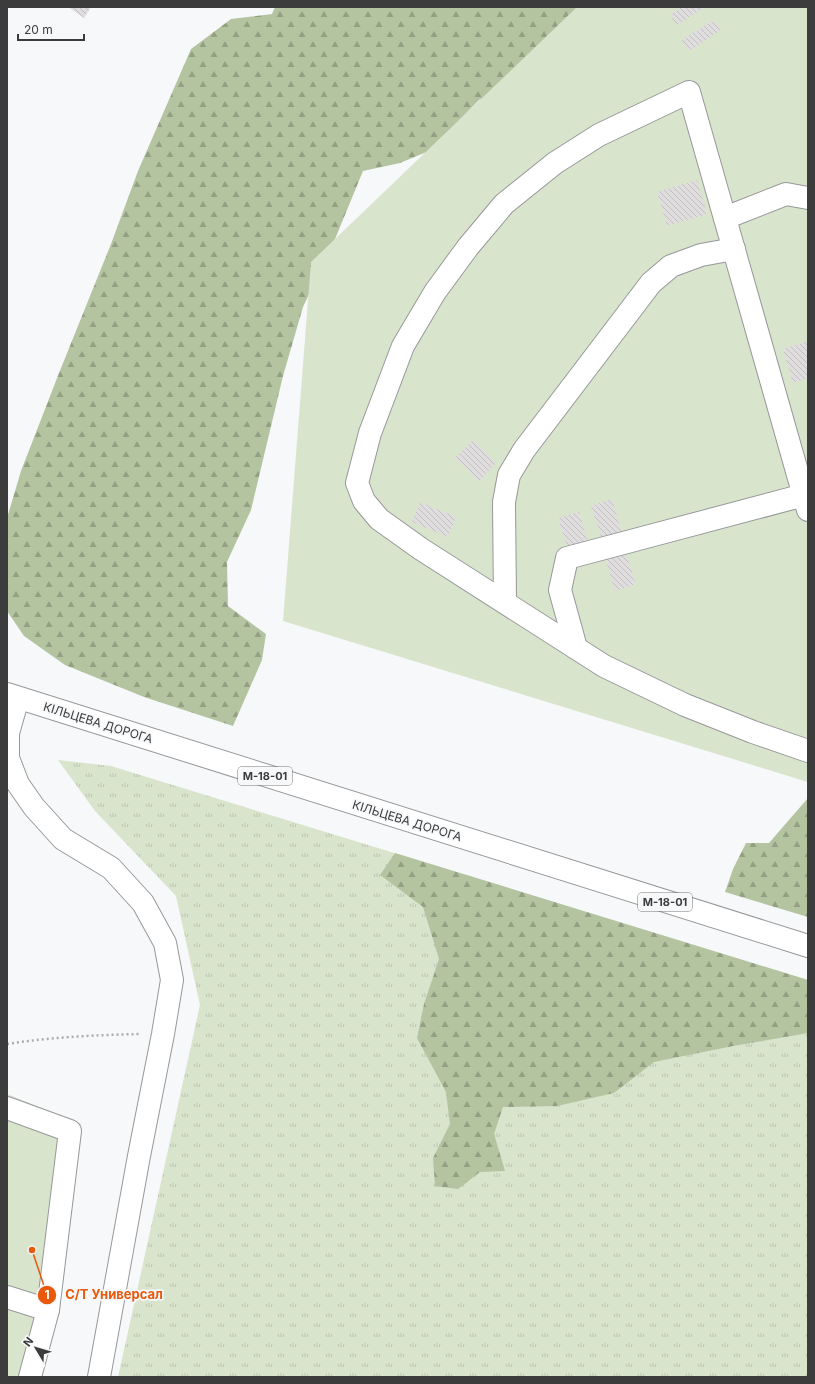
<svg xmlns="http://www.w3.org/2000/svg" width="815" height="1384" font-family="Inter,sans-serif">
	<defs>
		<pattern id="grass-tufts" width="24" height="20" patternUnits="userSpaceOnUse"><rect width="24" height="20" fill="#d9e4cc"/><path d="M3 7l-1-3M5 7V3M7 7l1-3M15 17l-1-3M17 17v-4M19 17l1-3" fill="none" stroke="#bbc4b0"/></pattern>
		<pattern id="forest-firs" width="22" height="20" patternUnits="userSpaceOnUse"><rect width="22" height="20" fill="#b4c4a0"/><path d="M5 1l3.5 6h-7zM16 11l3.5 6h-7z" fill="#94a084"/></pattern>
		<pattern id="building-back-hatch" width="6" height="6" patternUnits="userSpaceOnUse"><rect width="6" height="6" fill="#e0ddde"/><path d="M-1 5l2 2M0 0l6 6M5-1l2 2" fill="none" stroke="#c1bfbf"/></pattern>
	</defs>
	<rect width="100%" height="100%" fill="#f6f8fa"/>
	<!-- grass -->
	<polygon fill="url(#grass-tufts)" points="58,760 111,766 808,980 808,1377 118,1377 200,1005 176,896 95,811"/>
	<!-- forest -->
	<g fill="url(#forest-firs)">
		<polygon points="275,7 626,7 528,79 479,100 429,151 400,163 363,171 333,244 303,307 283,376 251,510 227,562 228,606 266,634 262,660 233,726 144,697 65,665 24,636 7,611 7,518 21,471 59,373 111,244 138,171 191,49 231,19 272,14"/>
		<polygon points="808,798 808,917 725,892 733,869 746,843 769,843"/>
		<polygon points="395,853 808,980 808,1033 733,1046 654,1062 614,1093 557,1106 503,1107 494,1134 505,1171 480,1172 458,1189 435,1186 433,1158 450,1124 446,1092 417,1038 424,1004 439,959 423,907 380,875"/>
	</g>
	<!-- garden -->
	<g fill="#d9e4cc">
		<polygon points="577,7 808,7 808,782 283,621 311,262"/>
		<polygon points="7,1094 81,1124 33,1377 7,1377"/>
	</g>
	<!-- building -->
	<g fill="url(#building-back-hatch)">
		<polygon points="68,7 91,7 84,18"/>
		<polygon points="682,7 705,7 677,25 670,15"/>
		<polygon points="714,20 721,30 689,51 682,40"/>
		<polygon points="697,180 707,214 667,226 657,192"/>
		<polygon points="808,341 808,378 793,383 783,349"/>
		<polygon points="473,440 496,463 479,481 455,458"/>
		<polygon points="612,499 622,533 602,539 591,506"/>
		<polygon points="420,502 456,517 448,537 412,522"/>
		<polygon points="579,512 589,546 569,552 558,518"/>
		<polygon points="625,551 636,584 615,591 605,557"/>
	</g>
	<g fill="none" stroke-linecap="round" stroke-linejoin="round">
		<defs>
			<g id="minor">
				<polyline points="725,218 786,194 808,198"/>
				<polyline points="808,510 689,92 599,135 555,163 504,204 468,247 435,292 403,346 370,433 357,483 364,501 379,519 421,549 604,666 685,705 753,732 808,751"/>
				<polyline points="505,602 504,502 509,475 524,450 651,283 671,266 701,255 734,249"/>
				<polyline points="576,648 560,590 567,558 808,494"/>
				<polyline points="18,698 8,733 8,758 18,784 34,807 63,839 111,868 143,903 165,943 172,980 163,1034 139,1156 99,1377"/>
				<polyline points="7,1108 70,1131 48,1310 30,1377"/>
				<polyline points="7,1297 48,1310"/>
			</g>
			<polyline id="highway" points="7,694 808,946"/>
		</defs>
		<!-- minor casing -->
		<use href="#minor" stroke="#96989a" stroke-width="24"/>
		<!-- highway casing -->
		<use href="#highway" stroke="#96989a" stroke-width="24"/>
		<!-- path -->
		<path stroke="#abacad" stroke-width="2.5" stroke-dasharray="2 3" stroke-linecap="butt" d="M7 1044C52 1037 96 1035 141 1034"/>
		<!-- minor -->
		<use href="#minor" stroke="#fff" stroke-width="22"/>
		<!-- highway -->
		<use href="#highway" stroke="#fff" stroke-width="22"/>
	</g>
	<g text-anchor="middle" stroke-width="3.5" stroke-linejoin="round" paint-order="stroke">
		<!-- shield labels -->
		<g fill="#f6f8fa" stroke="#747476" stroke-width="1">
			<rect x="238" y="767" width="54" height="18" rx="3"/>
			<rect x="638" y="893" width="54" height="18" rx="3"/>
		</g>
		<g font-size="11" font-weight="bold" fill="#3c3c3d">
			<text x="265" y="780">М-18-01</text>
			<text x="665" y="906">М-18-01</text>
		</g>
		<!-- street labels -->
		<g font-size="12" fill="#3c3c3d" stroke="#f6f8fa">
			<text transform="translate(98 723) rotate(17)" y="4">КІЛЬЦЕВА ДОРОГА</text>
			<text transform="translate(407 821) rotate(17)" y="4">КІЛЬЦЕВА ДОРОГА</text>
		</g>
	</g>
	<!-- callouts -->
	<path fill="none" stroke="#e8590c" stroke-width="1.5" d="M32 1250L47 1295"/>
	<g fill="#e8590c" stroke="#f6f8fa" stroke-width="1.5">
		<circle cx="32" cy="1250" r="4"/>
		<circle cx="47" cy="1295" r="10"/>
	</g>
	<g font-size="12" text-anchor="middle" font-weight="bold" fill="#fff">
		<text x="47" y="1299">1</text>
	</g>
	<g font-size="13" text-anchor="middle" font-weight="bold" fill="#e8590c" stroke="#f6f8fa" stroke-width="3.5" stroke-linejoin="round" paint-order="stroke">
		<text x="114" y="1299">С/Т Универсал</text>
	</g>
	<!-- border -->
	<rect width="815" height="1384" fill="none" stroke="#3c3c3d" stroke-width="16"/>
	<!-- north arrow -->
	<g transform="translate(36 1348) rotate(308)" stroke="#f6f8fa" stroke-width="3" paint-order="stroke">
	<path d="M0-3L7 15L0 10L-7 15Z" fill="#3c3c3d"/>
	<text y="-6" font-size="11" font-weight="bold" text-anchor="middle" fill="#3c3c3d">N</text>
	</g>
	<!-- scale -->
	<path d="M18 34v6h66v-6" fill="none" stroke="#3c3c3d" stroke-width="2"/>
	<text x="24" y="34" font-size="12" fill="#3c3c3d" stroke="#f6f8fa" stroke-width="3" paint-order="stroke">20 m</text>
</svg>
